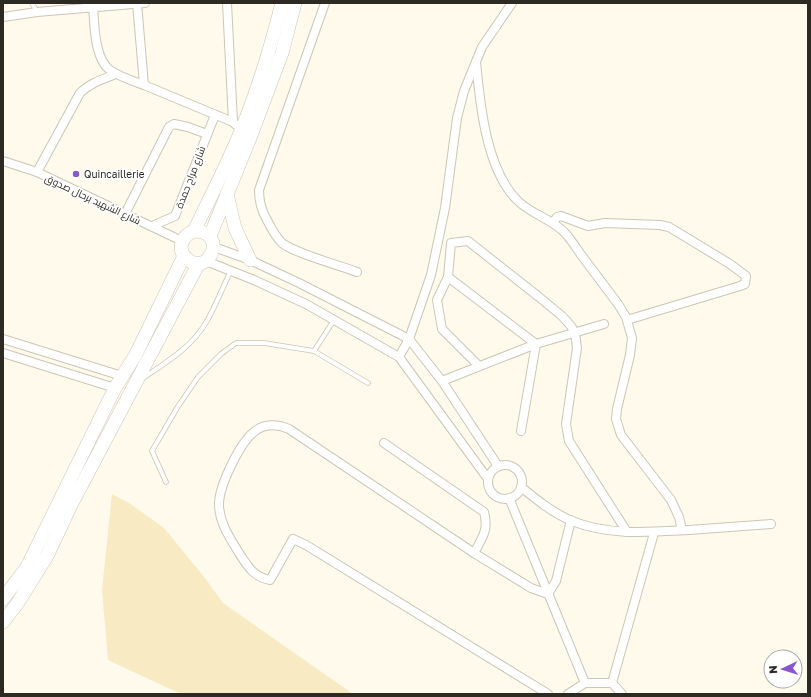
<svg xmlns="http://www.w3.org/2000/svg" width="811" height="697" font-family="'Golos Text',Cairo,sans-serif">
	<rect width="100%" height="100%" fill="#fffaec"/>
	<!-- green -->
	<polygon fill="#f8eac2" points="112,494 129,503 164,528 205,578 223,603 353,694 181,694 108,660 102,590"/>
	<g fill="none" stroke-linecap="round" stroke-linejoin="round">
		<defs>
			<g id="service">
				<polyline points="32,3 37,12"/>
				<polyline points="334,320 314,351 368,383"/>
				<path d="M143 378C167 362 192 347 207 321 216 305 223 287 231 270"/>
				<polyline points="166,482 152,451 177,408 198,377 221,354 236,343 264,343 314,351"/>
			</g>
			<g id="minor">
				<path d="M93 3C94 21 94 59 110 70 120 77 133 81 144 85"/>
				<polyline points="137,3 144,85 233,122"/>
				<polyline points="227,3 233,122 236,125"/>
				<path d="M325 3 259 190C259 201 261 210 267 220 271 228 275 236 282 243 296 254 339 265 357 272"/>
				<polyline points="3,17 37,12 145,3"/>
				<path d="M476 62C480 104 486 170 518 201 532 215 553 219 566 234 572 241 577 249 582 256 594 272 606 288 618 304L626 317 632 338 630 355 617 409 616 419 621 435 671 500 679 517 682 530"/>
				<polyline points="3,161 37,172 182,241"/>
				<path d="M37 172 80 93C90 83 103 79 116 74"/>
				<polyline points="125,214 169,127 174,124 188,127 207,134"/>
				<polyline points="553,223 557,217 561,216 588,226 605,223 660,225 669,227 730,264 746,276 745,284 740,286 627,320"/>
				<polyline points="152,226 175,216 215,115"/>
				<polyline points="214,247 250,260 299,283 409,339 442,381 498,466"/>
				<polyline points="206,261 254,280 306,304 399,357 488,479"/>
				<polyline points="448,277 536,344 521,431"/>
				<polyline points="3,339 122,376"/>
				<polyline points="3,353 115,388"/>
				<polyline points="399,357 409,339 431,275 445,208 457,118 464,91 482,47 512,3"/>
				<polyline points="479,366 442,329 437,300 448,277 451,243 468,241 539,297 562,316 571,326 575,333 577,348 566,424 569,441 627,532"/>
				<polyline points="442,381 536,344 604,324"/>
				<path d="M384 443 484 512C489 530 482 538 474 553"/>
				<circle cx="505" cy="482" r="17"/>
				<path d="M521 487C537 500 553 513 572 521 609 536 650 532 689 530 716 528 744 526 771 524"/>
				<polyline points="509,498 585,683"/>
				<polyline points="612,683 654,533"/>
				<path d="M548 694 306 545 293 539 270 580C254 577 248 567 239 553 230 538 220 524 219 506 218 487 240 443 254 432 264 423 278 424 289 429L474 553 531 588 548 594 556 581 571 520"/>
				<polyline points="568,694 585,683 612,683 622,694"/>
			</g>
			<g id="primary">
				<polyline points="227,194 235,228 250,260"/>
				<path d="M194 231C230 231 208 280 186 258 176 248 183 235 194 231 210 198 227 165 241 131 258 90 271 46 282 3"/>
				<polyline points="210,236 250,138 282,53 295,3"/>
				<polyline points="3,599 27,567 115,388 135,356 184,256"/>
				<polyline points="3,622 17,604 47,556 71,505 199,263"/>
			</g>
		</defs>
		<!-- service casing -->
		<use href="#service" stroke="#ccc6b5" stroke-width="5.5"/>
		<!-- minor casing -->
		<use href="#minor" stroke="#ccc6b5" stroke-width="10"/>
		<!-- primary casing -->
		<use href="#primary" stroke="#ccc6b5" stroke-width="14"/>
		<!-- service -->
		<use href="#service" stroke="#fff" stroke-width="4"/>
		<!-- minor -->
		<use href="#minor" stroke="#fff" stroke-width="8"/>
		<!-- primary -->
		<use href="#primary" stroke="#fff" stroke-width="13"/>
	</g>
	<!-- markers -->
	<circle fill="#8a56cf" stroke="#fff" stroke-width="1.5" cx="76" cy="174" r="4"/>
	<g text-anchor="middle" stroke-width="3.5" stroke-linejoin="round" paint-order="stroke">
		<!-- poi labels -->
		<g font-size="10" fill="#2d2a24" stroke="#fff" text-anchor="start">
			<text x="84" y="178">Quincaillerie</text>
		</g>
		<!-- street labels -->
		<g font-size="10" fill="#2d2a24" stroke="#fff">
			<text transform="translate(190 177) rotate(-69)" y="4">شارع مراح حمدة</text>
			<text transform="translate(93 199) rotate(25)" y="4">شارع الشهيد برحال صدوق</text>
		</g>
	</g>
	<!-- border -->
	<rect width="811" height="697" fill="none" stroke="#2d2a24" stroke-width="8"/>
	<!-- north arrow -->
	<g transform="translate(783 669) rotate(266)"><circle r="19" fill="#ffffff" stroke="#abaaa7"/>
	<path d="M0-3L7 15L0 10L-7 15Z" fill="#8a56cf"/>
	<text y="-6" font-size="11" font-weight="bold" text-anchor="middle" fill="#2d2a24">N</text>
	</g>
</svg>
